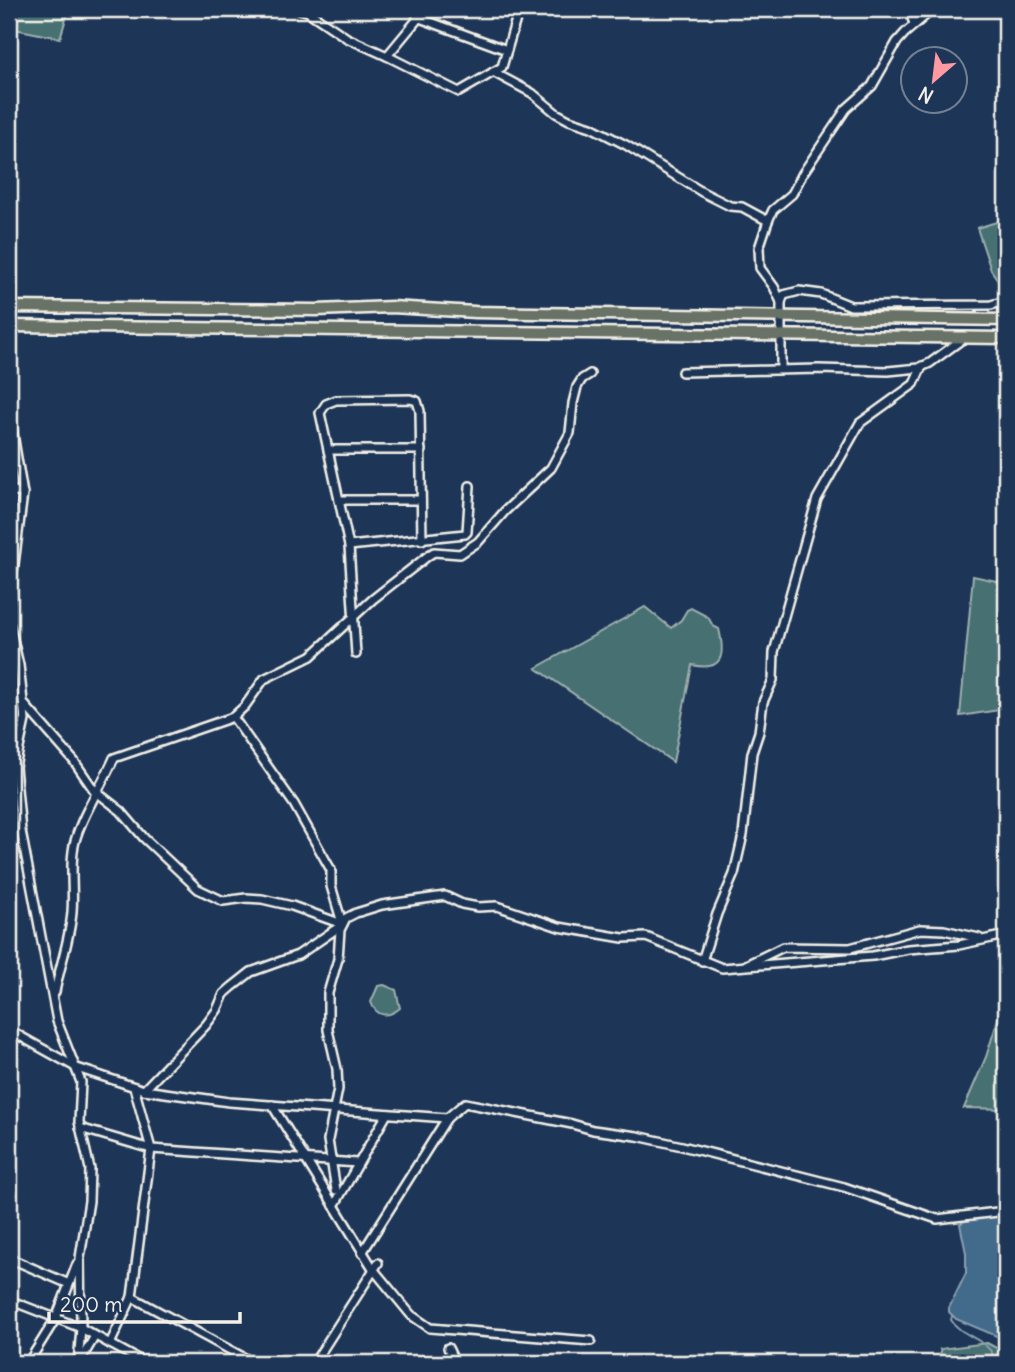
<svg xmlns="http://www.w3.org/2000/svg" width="1015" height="1372" font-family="Delius,sans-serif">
	<rect width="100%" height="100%" fill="#1d3557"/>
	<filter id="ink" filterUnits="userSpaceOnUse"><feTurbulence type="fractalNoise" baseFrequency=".0143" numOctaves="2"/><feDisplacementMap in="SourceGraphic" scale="14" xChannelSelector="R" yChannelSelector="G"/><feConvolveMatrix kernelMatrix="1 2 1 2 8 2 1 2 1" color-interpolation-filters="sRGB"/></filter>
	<g filter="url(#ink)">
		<!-- green -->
		<g fill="#476f73" stroke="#9eb0ae" stroke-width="2">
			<polygon points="9,9 69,9 60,38 9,28"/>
			<polygon points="1006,219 1006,281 1000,283 991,270 977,228"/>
			<polygon points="973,576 1006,583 1006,709 960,716"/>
			<path d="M645 607 671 628 681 620 687 610 691 608 708 617 713 626 719 629C725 654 724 672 692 665L673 762 536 668Z"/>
			<path d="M384 985 396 990 400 1008C388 1018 376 1017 371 1002L378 986Z"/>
			<polygon points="1006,994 1006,1109 964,1108 986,1057"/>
			<polygon points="987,1343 1006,1353 1006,1363 942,1363 940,1349"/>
		</g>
		<!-- water -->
		<polygon fill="#426a8a" stroke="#89a0b0" stroke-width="2" points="1006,1214 1006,1340 956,1319 949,1312 949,1308 966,1273 966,1253 960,1224 965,1221"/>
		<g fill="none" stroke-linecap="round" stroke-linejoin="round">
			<!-- stream -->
			<path stroke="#89a0b0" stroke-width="2" d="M952 1316 951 1320C963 1339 992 1338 995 1363"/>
			<defs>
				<g id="minor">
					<polyline points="298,9 307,11 347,38 387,56"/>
					<polyline points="426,9 387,56 459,92 502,67 519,9"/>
					<polyline points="909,9 914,24"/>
					<polyline points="417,17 507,50"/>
					<polyline points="493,72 532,93 556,113 569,120 591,127 626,145 702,192 730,206 742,207 768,221"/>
					<polyline points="781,302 784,295 799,291 821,294 851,306 991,305 1006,301"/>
					<polyline points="781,369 781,302 774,287 760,268 759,248 768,221 773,210 792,194 803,173 846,109 872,86 897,42 905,33 933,9"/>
					<polyline points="682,372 819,369 888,371 919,368 930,363 964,338"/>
					<polyline points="9,410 23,494 9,603 9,622 19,665 25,720 15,767 21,831 57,1021 81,1082 79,1122 90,1169 89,1201 80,1258 81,1328 78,1363"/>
					<polyline points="328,450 421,450"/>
					<polyline points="9,489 23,494"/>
					<polyline points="339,500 421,500"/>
					<polyline points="349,546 465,534 467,532 470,486"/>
					<polyline points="356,654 349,546 320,413 326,404 336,400 410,399 417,401 420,411 422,540"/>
					<polyline points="24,704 74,761 94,790 121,811 144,838 198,889 223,901 246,898 262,899 292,906 342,924"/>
					<polyline points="233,717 294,804 331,870 331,886 342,923"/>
					<polyline points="702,961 717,914 734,874 743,835 752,753 759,732 763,702 773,680 774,652 817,499 860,423 914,384 922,366"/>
					<polyline points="746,965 783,947 850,948 920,929 944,930 979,938"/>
					<path d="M55 992C60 965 70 939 72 912 74 889 69 863 75 841 83 812 102 786 114 758L233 717 245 706 264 679 311 656 373 599 429 555 434 552 460 554 478 542 505 511 551 468 570 433 573 403 577 387 582 379 590 374"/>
					<polyline points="9,1030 77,1068 144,1090 229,1102 447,1118"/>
					<polyline points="144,1090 206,1025 217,1010 224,994 232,987 251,972 298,955 342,925"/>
					<polyline points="272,1105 374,1270 411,1315 430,1328 591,1341"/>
					<polyline points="80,1128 151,1149 358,1163"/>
					<polyline points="336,1190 328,1140 338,1089 337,1069 328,1030 328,993 338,959 340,930 346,918 356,913 382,905 445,896 462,904 478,907 497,906 559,927 623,938 646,937 722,968 873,956 908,949 959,945 1006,935"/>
					<polyline points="334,1206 387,1114"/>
					<polyline points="362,1253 447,1118 465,1103 572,1124 593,1130 637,1136 682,1146 844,1187 937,1219 1006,1211"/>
					<polyline points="9,1258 69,1284"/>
					<polyline points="132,1297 254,1363"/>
					<polyline points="9,1300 81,1328 145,1363"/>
					<polyline points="110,1344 132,1297 151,1149 134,1087"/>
					<polyline points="448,1348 455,1363"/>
					<polyline points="28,1363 56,1318 77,1264"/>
					<polyline points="79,1363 95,1336"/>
					<polyline points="314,1363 378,1263"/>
				</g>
				<g id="highway">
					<polyline points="9,307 317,310 392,307 475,312 1006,320"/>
					<polyline points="9,326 1006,338"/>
				</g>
			</defs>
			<!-- minor casing -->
			<use href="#minor" stroke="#f4f1e8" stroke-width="12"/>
			<!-- highway casing -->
			<use href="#highway" stroke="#f4f1e8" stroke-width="15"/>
			<!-- minor -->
			<use href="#minor" stroke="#1d3557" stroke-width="7"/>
			<!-- highway -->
			<use href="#highway" stroke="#697266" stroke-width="10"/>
		</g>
	</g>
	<!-- margin -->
	<rect width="1015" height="1372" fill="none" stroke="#1d3557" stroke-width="35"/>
	<rect x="18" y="18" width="980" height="1337" fill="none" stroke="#f4f1e8" stroke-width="2.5" filter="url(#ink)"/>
	<!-- north arrow -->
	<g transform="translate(934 80) rotate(208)"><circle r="33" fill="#1d3557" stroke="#738091" stroke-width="2"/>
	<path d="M0-5L12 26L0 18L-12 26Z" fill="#ff9aa2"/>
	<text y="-10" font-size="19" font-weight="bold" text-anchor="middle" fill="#f4f1e8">N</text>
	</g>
	<!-- scale -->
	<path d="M49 1312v10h191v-10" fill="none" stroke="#f4f1e8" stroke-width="3.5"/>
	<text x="60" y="1312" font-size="21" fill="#f4f1e8" stroke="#1d3557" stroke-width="5" paint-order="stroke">200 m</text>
</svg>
